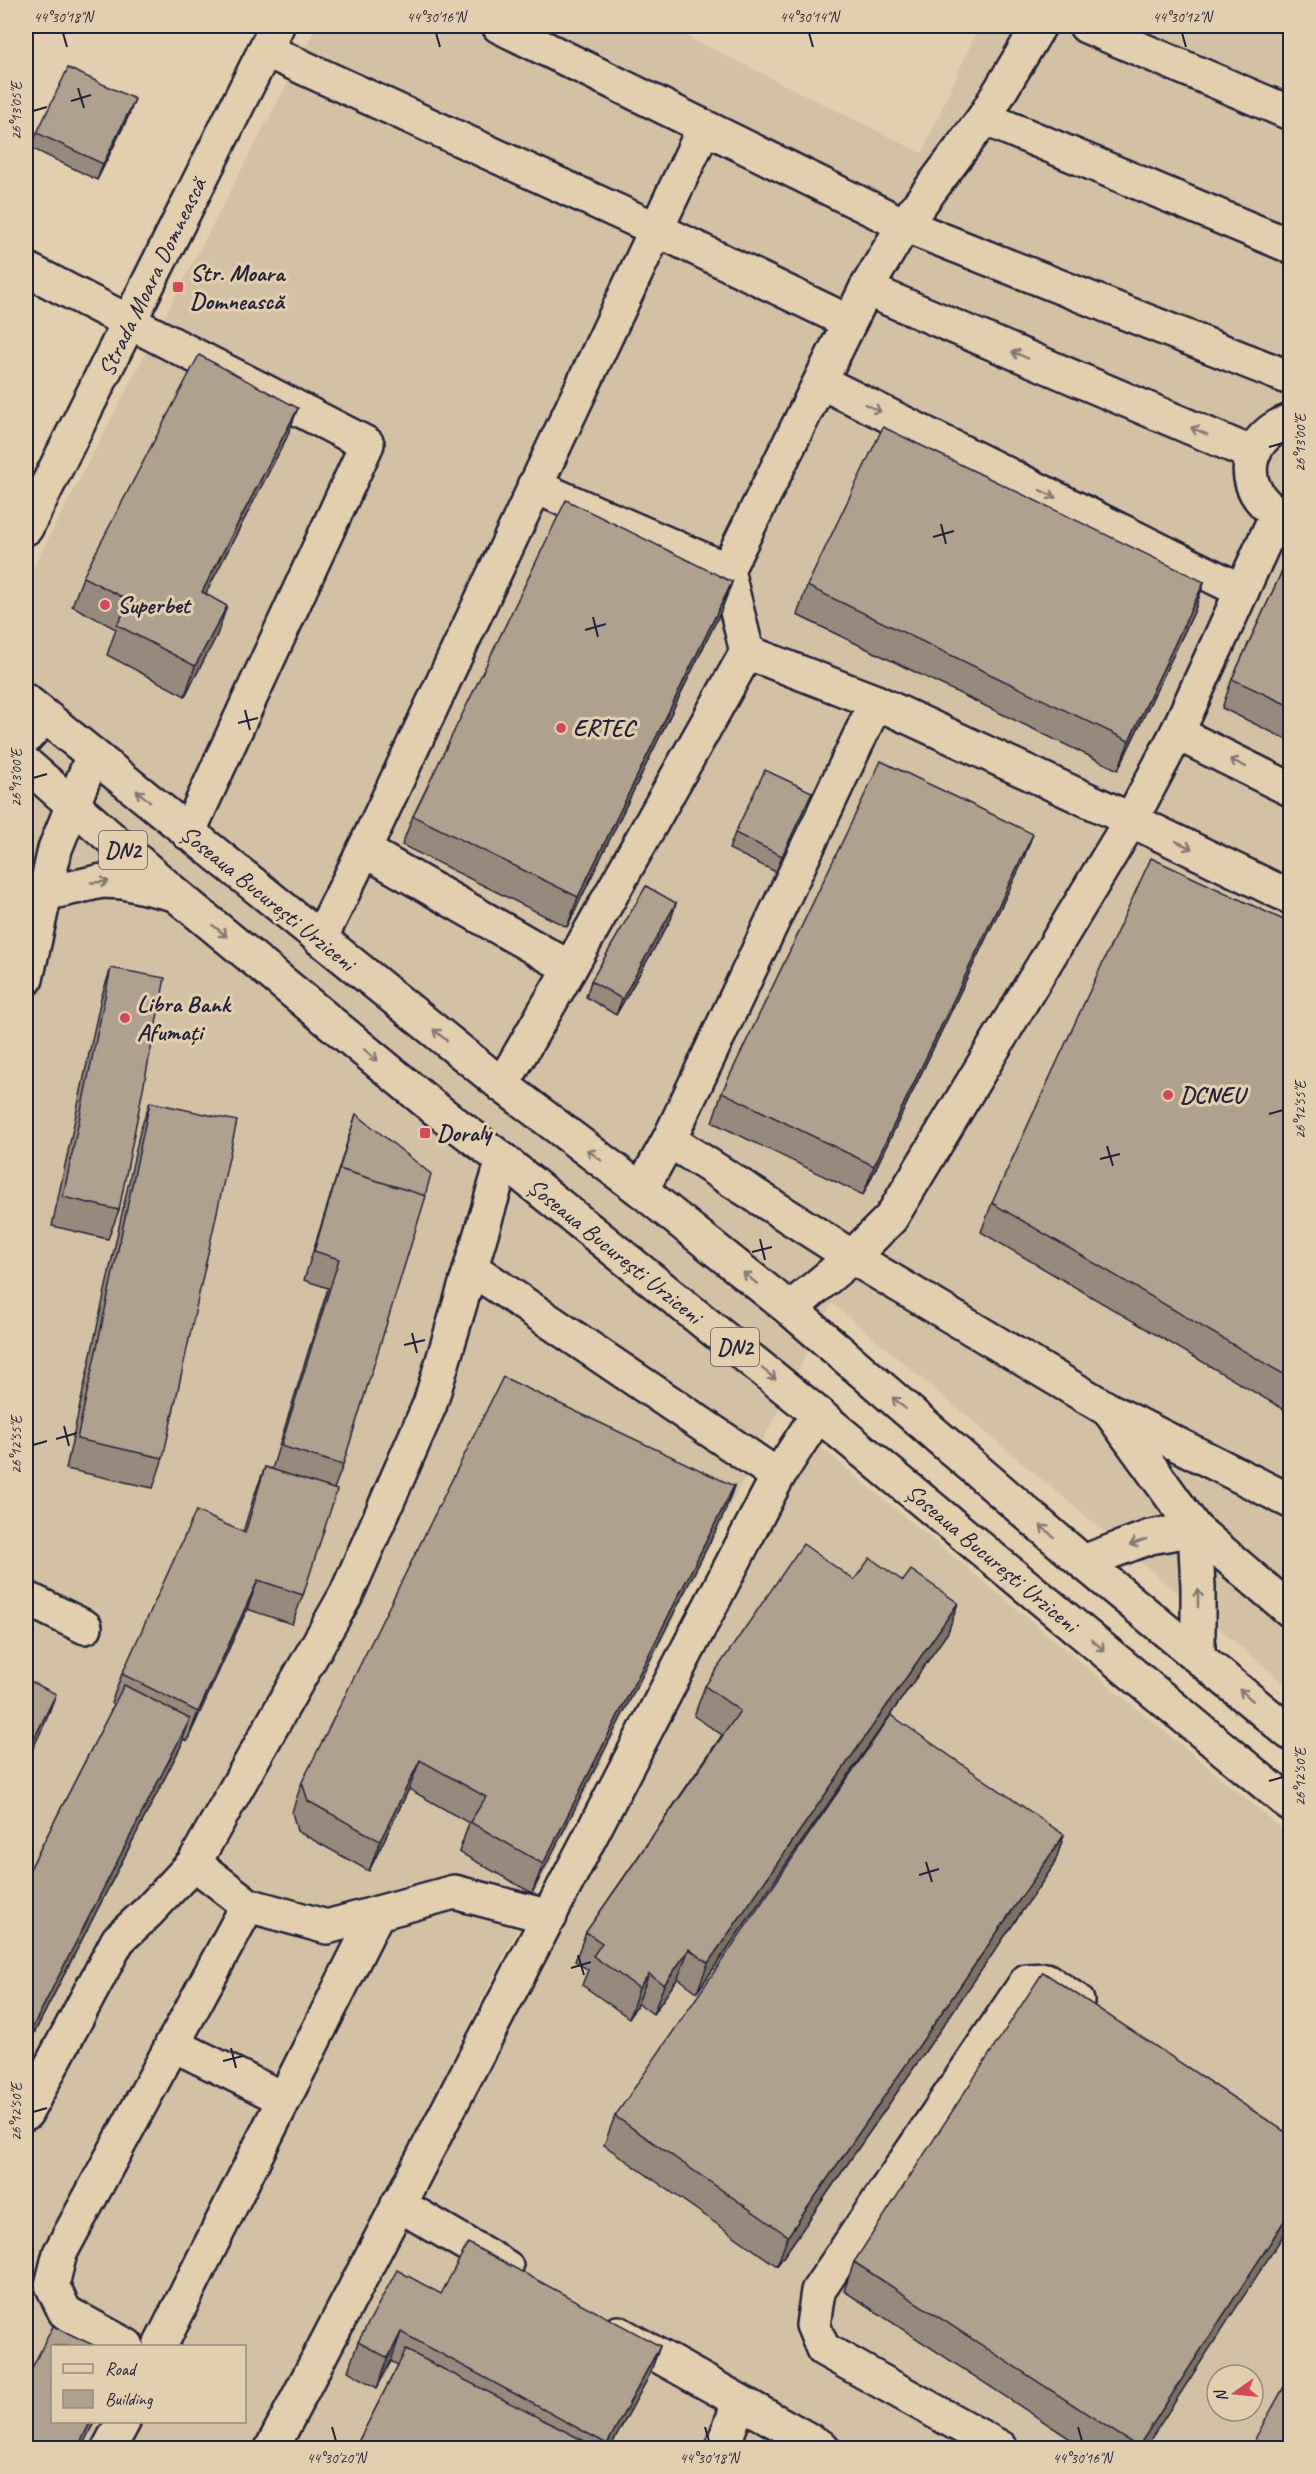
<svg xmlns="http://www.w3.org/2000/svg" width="1316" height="2474" font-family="Caveat,sans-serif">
	<rect width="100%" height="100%" fill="#e3cfad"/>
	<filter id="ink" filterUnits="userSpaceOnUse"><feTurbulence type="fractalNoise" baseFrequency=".0167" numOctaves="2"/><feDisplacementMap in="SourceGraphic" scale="12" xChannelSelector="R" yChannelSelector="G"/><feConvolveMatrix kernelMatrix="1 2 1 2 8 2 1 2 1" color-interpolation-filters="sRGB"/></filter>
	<g filter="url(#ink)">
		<!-- built -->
		<g fill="#d4c1a4" fill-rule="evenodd">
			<path d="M317 26H666L922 153 979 26H1290V1688L832 1303 257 2448H26V581ZM52 2346H244V2422H52Z"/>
			<path d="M812 1440 1290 1835V2448H293ZM1217 2375H1253V2411H1217Z"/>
		</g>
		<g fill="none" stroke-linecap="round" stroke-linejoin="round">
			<defs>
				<g id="minor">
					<polyline points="499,26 904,225 1290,378"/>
					<polyline points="1086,26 1290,113"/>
					<polyline points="265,50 656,229 849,322"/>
					<polyline points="984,118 1290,246"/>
					<polyline points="26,269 367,444 188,833"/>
					<polyline points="866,289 1253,454"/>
					<polyline points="821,382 1242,591"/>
					<path d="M1290 421C1237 440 1237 500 1290 519"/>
					<polyline points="534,486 727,570"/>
					<polyline points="26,528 277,26"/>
					<polyline points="747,652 727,570 866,289 904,225 984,118 1039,26"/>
					<polyline points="1177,733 1290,789"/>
					<polyline points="26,737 44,718"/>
					<polyline points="27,898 102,881 123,882 175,894"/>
					<polyline points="320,939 364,850"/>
					<polyline points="570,968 364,850 704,128"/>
					<polyline points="26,979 55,849 93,755"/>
					<polyline points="502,1085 570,968 747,652 876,702 1131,820 1290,897"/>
					<polyline points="669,1140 852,1257 1109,1410 1290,1501"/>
					<polyline points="641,1190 669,1140 876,702"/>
					<polyline points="471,1268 778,1476"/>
					<polyline points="790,1309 852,1257 891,1218 1131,820 1177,733 1277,514"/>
					<polyline points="1111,1413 1195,1529 1290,1610"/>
					<polyline points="1083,1562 1150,1537 1195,1529 1198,1587 1198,1656"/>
					<polyline points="26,1598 85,1627"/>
					<polyline points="194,1863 248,1905 327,1927 454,1892 550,1917"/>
					<polyline points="172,2044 284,2099"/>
					<polyline points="26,2113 118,1940 149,1911 194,1863 347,1593 430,1404 503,1160"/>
					<polyline points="398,2204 506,2267"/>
					<polyline points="618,2333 823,2448"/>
					<polyline points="127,2346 65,2312 52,2285 60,2253 248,1905"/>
					<polyline points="160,2346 377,1914"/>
					<polyline points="109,2448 123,2422"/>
					<polyline points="272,2448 778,1476 818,1414"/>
					<polyline points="722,2448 739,2403"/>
					<polyline points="1001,2448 823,2349 813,2325 818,2291 1027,1981 1046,1980 1077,2001"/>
				</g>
				<g id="highway">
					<polyline points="26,701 502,1085 641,1190 790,1309 1083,1562 1290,1733"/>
					<polyline points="26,764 175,894 433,1107 503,1160 818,1414 1290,1804"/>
				</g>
			</defs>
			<!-- minor casing -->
			<use href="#minor" stroke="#22223b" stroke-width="38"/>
			<!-- highway casing -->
			<use href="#highway" stroke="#22223b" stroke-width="38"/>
			<!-- minor -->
			<use href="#minor" stroke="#e3cfad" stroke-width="33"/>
			<!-- highway -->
			<use href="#highway" stroke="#e3cfad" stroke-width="33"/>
		</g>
		<!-- wall -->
		<g fill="#978a7b" stroke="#22223b" stroke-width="1.5">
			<polygon points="129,115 97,180 31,148 37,133"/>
			<polygon points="287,437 205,594 217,635 185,696 107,655 116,629 72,606 83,577"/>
			<polygon points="1290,554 1290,741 1222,708 1232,679"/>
			<polygon points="732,582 721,611 567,927 402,845 413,816"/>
			<polygon points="1204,582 1194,612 1118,770 797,615 807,586"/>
			<polygon points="812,792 807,808 776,872 729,849 735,833"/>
			<polygon points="1022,863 863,1195 712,1122 722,1092"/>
			<polygon points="676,903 671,919 616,1015 586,997 591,981"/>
			<polygon points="1290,923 1290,1413 981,1232 992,1203"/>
			<polygon points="111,968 119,1210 108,1239 52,1226 101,998"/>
			<polygon points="150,1102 163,1458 153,1488 66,1469 140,1131"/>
			<polygon points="356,1114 343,1465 334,1489 303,1595 292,1624 247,1609 187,1741 183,1739 180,1748 26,2049 26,1877 114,1705 111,1703 122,1674 243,1532 254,1496 265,1467 272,1469 328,1288 304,1280"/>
			<polygon points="734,1486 723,1516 532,1893 459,1852 469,1823 409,1789 369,1871 297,1831 292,1812 302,1782"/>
			<polygon points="903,1581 958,1603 948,1632 697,1992 678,1978 653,2014 638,2003 629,2018 582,1985 588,1970 575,1961 586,1932 722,1735 694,1716 705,1686"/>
			<polygon points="1064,1835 1054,1865 777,2266 604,2145 615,2116"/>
			<polygon points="854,2262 1145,2448 1084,2448 844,2291"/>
			<polygon points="441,2294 660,2346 649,2376 610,2448 355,2448 398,2365 391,2361 377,2388 348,2371 358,2342"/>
		</g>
		<!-- shaded-wall -->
		<g fill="#7b7164" stroke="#22223b" stroke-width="1.5">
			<polygon points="135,99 129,115 97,180 103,164"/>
			<polygon points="298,408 287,437 191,622 202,592"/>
			<polygon points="732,582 721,611 567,927 578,897"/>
			<polygon points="1204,582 1194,612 1118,770 1129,741"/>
			<polygon points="227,606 217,635 185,696 195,666"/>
			<polygon points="812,792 807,808 776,872 782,856"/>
			<polygon points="1033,834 1022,863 863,1195 874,1166"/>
			<polygon points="676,903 671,919 616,1015 622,999"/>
			<polygon points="734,1486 723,1516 532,1893 543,1864"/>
			<polygon points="258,1580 247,1609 187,1741 198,1712"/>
			<polygon points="958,1603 948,1632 697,1992 708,1963"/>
			<polygon points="56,1694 45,1723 26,1763 26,1755"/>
			<polygon points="190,1719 180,1748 26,2049 26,2040"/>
			<polygon points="420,1760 409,1789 369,1871 380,1841"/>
			<polygon points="1064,1835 1054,1865 777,2266 788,2236"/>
			<polygon points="689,1949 678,1978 653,2014 664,1985"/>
			<polygon points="649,1974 638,2003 629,2018 639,1988"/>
			<polygon points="1290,2212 1290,2225 1145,2448 1137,2448"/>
			<polygon points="401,2332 391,2361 377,2388 388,2358"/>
			<polygon points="660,2346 649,2376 610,2448 605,2448"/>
			<polygon points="91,2421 95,2421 81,2448 77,2448"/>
		</g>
		<!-- building -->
		<g fill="#b0a18f" stroke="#22223b" stroke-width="1.5">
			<polygon points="68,68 135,99 103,164 37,133"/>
			<polygon points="199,355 298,408 202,592 227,606 195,666 117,625 130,601 83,577"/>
			<polygon points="883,427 1204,582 1129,741 807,586"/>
			<polygon points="566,500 732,582 578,897 413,816"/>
			<polygon points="1290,554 1290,706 1232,679"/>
			<polygon points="881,761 1033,834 874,1166 722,1092"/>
			<polygon points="765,770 812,792 782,856 735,833"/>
			<polygon points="1151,858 1290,923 1290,1378 992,1203"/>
			<polygon points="646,886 676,903 622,999 591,981"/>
			<polygon points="111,968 165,978 119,1210 63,1197"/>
			<polygon points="150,1102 237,1121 163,1458 77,1439"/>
			<polygon points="356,1114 431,1174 425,1196 339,1169 335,1183"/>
			<polygon points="339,1169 426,1196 343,1465 281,1446 339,1259 314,1251"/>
			<polygon points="503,1377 734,1486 543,1864 470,1822 486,1797 420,1760 380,1841 308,1801 302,1782"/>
			<polygon points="265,1467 337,1490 303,1595 258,1580 198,1712 122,1674 196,1511 245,1533"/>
			<polygon points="803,1544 854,1580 870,1558 903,1581 911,1570 958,1603 708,1963 689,1949 664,1985 649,1974 639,1988 593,1956 602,1943 586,1932 740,1711 705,1686"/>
			<polygon points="26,1679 56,1694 26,1755"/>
			<polygon points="124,1685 190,1719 26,2040 26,1877"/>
			<polygon points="891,1715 1064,1835 788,2236 615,2116"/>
			<polygon points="1043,1972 1290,2135 1290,2212 1138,2447 854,2262"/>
			<polygon points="468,2243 660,2346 607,2444 401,2332 388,2358 358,2342 397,2270 441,2294"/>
			<polygon points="53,2326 95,2346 52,2346 52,2421 91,2421 77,2448 26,2448 26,2380"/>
			<polygon points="406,2350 598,2448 355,2448"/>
			<polygon points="1290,2376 1290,2448 1250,2448"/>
		</g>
		<!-- one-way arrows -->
		<defs><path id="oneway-shaft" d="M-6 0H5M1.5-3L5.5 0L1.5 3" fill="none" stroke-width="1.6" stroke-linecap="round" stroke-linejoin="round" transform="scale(1.5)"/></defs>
		<g stroke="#827874">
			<use href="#oneway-shaft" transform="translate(1020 355) rotate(-157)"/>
			<use href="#oneway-shaft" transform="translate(873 408) rotate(26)"/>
			<use href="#oneway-shaft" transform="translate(1199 431) rotate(-157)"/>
			<use href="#oneway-shaft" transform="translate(1048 494) rotate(26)"/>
			<use href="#oneway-shaft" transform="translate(1238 763) rotate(-154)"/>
			<use href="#oneway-shaft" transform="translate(143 796) rotate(-141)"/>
			<use href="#oneway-shaft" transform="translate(1184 845) rotate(26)"/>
			<use href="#oneway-shaft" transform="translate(100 882) rotate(-3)"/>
			<use href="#oneway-shaft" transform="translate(220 931) rotate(39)"/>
			<use href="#oneway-shaft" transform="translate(440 1035) rotate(-141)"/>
			<use href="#oneway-shaft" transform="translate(371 1055) rotate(39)"/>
			<use href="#oneway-shaft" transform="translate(594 1155) rotate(-143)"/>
			<use href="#oneway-shaft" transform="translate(750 1278) rotate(-141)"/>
			<use href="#oneway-shaft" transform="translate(769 1374) rotate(39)"/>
			<use href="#oneway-shaft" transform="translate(899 1403) rotate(-139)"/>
			<use href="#oneway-shaft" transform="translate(1047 1531) rotate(-139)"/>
			<use href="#oneway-shaft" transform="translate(1138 1542) rotate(160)"/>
			<use href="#oneway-shaft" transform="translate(1198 1598) rotate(-90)"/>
			<use href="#oneway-shaft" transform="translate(1098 1645) rotate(40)"/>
			<use href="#oneway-shaft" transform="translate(1246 1695) rotate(-140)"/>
		</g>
	</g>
	<!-- ticks -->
	<path fill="none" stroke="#22223b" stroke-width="2" d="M63 33 67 47M436 33 440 47M809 33 813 47M1182 33 1186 47M78 88 84 108M71 101 91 95M33 111 47 107M1269 447 1283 443M941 524 946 544M933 537 954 531M593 617 598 637M585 630 606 624M245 710 250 730M238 723 258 718M33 778 47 774M1269 1114 1283 1110M1107 1146 1113 1166M1100 1159 1120 1154M760 1239 765 1260M752 1252 772 1247M412 1333 417 1353M404 1345 425 1340M64 1426 69 1446M56 1439 77 1433M33 1445 47 1441M1269 1781 1283 1777M926 1862 932 1882M919 1875 939 1869M578 1955 584 1975M571 1968 591 1962M231 2048 236 2068M223 2061 243 2056M33 2112 47 2108M332 2427 336 2441M705 2427 709 2441M1078 2427 1082 2441"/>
	<!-- markers -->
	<g fill="#d1495b" stroke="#e3cfad" stroke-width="2">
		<rect x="172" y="281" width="12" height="12" rx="3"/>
		<circle cx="105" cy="605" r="6"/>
		<circle cx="561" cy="728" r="6"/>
		<circle cx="125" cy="1018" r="6"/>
		<circle cx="1168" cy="1095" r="6"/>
		<rect x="419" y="1127" width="12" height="12" rx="3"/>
	</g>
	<g text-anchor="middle" stroke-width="6" stroke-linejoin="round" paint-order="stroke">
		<!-- shield labels -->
		<g fill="#e3cfad" stroke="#5c565d" stroke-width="1.5">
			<rect x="99" y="831" width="48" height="38" rx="4.5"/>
			<rect x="711" y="1328" width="48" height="38" rx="4.5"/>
		</g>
		<g font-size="22" font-weight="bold" fill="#22223b">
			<text x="123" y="858">DN2</text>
			<text x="735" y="1355">DN2</text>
		</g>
		<!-- poi labels -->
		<g font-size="24" font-weight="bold" fill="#22223b" stroke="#e3cfad" text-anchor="start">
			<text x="190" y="281">Str. Moara<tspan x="190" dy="28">Domnească</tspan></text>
			<text x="117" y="613">Superbet</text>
			<text x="573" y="736">ERTEC</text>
			<text x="137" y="1012">Libra Bank<tspan x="137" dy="28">Afumați</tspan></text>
			<text x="1180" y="1103">DCNEU</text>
			<text x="437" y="1141">Doraly</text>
		</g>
		<!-- street labels -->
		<g font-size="24" fill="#22223b" stroke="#e3cfad">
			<text transform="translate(152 277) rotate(-64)" y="8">Strada Moara Domnească</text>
			<text transform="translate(268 898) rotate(39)" y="8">Șoseaua București Urziceni</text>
			<text transform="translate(615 1251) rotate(39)" y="8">Șoseaua București Urziceni</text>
			<text transform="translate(992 1558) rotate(40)" y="8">Șoseaua București Urziceni</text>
		</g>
	</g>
	<!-- margin -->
	<rect width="1316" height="2474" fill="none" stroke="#e3cfad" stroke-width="66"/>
	<!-- legend -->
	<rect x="51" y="2345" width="195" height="78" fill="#e3cfad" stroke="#968a7f" stroke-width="1.5"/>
	<rect x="63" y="2364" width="30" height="9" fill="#e3cfad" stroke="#968a7f" stroke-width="1.5"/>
	<text x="105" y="2375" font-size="18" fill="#22223b">Road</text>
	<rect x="63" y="2390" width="30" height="18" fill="#b0a18f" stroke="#968a7f" stroke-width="1.5"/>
	<text x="105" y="2405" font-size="18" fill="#22223b">Building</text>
	<!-- north arrow -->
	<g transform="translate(1235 2393) rotate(255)"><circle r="28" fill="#e3cfad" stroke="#968a7f" stroke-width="1.5"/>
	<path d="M0-4.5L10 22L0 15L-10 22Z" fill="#d1495b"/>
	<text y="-9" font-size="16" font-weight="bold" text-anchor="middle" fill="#22223b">N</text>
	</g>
	<rect x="33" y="33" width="1250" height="2408" fill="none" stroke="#22223b" stroke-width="2"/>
	<g font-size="15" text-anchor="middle" fill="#22223b">
		<text x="63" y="22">44°30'18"N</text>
		<text x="436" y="22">44°30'16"N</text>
		<text x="809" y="22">44°30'14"N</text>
		<text x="1182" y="22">44°30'12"N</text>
		<text transform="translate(16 111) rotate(-90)" y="5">26°13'05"E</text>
		<text transform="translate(1300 443) rotate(-90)" y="5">26°13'00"E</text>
		<text transform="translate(16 778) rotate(-90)" y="5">26°13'00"E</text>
		<text transform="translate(1300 1110) rotate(-90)" y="5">26°12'55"E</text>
		<text transform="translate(16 1445) rotate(-90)" y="5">26°12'55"E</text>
		<text transform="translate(1300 1777) rotate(-90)" y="5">26°12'50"E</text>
		<text transform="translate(16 2112) rotate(-90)" y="5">26°12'50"E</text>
		<text x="336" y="2463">44°30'20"N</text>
		<text x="709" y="2463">44°30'18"N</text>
		<text x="1082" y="2463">44°30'16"N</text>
	</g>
</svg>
